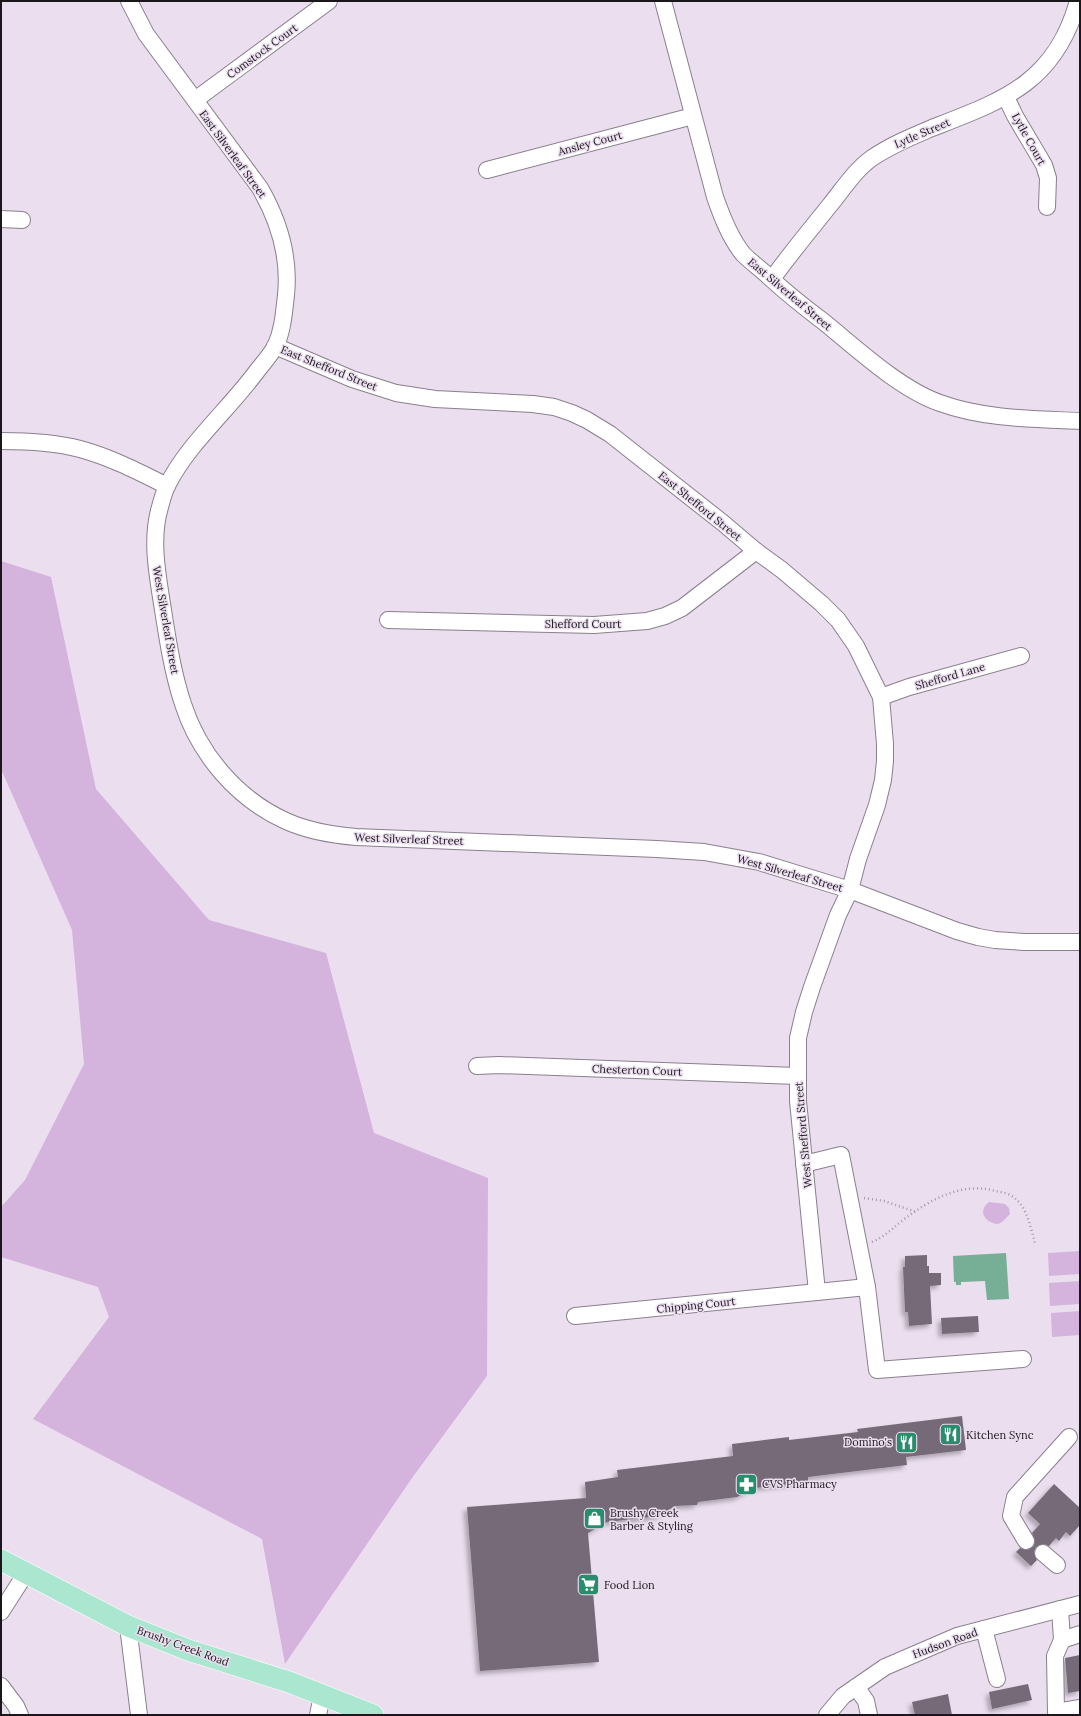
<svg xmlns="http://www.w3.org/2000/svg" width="1081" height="1716" font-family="Lora,serif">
	<defs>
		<filter id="shadow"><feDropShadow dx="-3.5" dy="3.5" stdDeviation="2" flood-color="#0004"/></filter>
	</defs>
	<rect width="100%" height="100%" fill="#ebdfef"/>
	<!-- green -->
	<g fill="#d4b3dd">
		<polygon points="1,561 51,577 96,789 209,920 326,953 374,1133 488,1178 487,1376 412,1478 285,1664 262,1539 33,1419 109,1317 98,1287 1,1257 1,1207 25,1180 84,1064 72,930 1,769"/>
		<path d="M989 1202 1005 1204 1009 1208 1010 1214 1002 1222 998 1224C985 1223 977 1211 989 1202Z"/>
		<polygon points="1080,1251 1080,1274 1049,1276 1048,1253"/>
		<polygon points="1080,1281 1080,1304 1050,1306 1049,1283"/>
		<polygon points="1080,1311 1080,1335 1052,1337 1051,1313"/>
	</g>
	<!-- water -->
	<polygon fill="#76ae96" points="1006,1253 1009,1299 987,1300 985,1281 961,1282 961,1285 956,1285 956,1282 954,1282 953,1256"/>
	<!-- building -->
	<g fill="#766b79" filter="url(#shadow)">
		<polygon points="927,1255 927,1266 929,1266 929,1273 941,1273 941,1285 930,1286 932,1324 909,1326 908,1312 905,1312 903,1267 905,1267 905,1256"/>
		<polygon points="978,1316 979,1332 942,1334 941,1318"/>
		<polygon points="962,1416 966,1450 906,1457 907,1465 808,1477 808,1482 754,1488 737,1497 698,1502 697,1505 675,1506 659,1516 607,1522 588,1533 599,1662 480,1671 467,1507 586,1498 585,1482 618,1477 617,1470 733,1456 732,1444 789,1437 789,1440 858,1432 857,1429"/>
		<polygon points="1054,1484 1080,1508 1080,1525 1070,1536 1066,1532 1059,1541 1056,1538 1049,1546 1044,1544 1036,1547 1034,1552 1037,1560 1031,1566 1016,1552 1020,1548 1027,1550 1034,1546 1035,1540 1032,1533 1040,1524 1028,1513"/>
		<polygon points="1080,1655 1080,1691 1068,1693 1065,1658"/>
		<polygon points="1028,1684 1032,1700 992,1709 989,1692"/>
		<polygon points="948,1694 952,1715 915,1715 912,1702"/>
	</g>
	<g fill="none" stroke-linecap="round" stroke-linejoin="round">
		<defs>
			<g id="minor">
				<path d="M129 1 146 34 260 188C279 221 290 256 286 295 284 312 283 329 276 345 271 355 263 363 257 371 230 408 188 444 168 484 164 491 162 500 160 507 150 540 158 577 163 610 168 642 173 674 183 704 199 754 237 799 286 821 308 831 332 835 356 837L657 849 704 852 759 862 850 890 957 931 978 937 995 940 1025 942H1080"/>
				<path d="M663 1 715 197C722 217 730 238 743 254 750 261 758 267 766 274 784 291 804 307 824 322 857 349 900 389 940 403 984 419 1033 419 1080 421"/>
				<polyline points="1006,97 1015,116 1044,165 1048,178 1047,207"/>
				<polyline points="195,100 329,1"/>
				<polyline points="487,170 693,116"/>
				<polyline points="1,219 22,220"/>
				<path d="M772 279C790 254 810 230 830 205 843 189 855 170 872 158 891 145 911 137 932 128 1004 100 1055 83 1078 1"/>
				<polyline points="275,346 352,379 396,393 435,399 533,404 554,407 572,413 587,420 610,434 723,523 756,551 782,570 822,604 838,620 856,646 881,697 885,744 885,761 883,780 877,805 858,859 850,890 838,915 812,987 804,1012 798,1038 798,1101 817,1292"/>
				<path d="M1 441C27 441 54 442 80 449 110 457 139 472 167 486"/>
				<polyline points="388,620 594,625 647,621 665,616 682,608 756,551"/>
				<polyline points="881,697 909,687 1021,656"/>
				<polyline points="477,1066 499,1065 798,1076"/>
				<polyline points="804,1164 841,1155 867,1287 877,1370 1023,1359"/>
				<polyline points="575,1316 867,1287"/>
				<polyline points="1026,1541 1011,1516 1015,1497 1069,1437"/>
				<polyline points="1043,1553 1057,1565"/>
				<polyline points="1060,1609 1062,1640 1080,1634"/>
				<polyline points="1,1612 26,1573"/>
				<polyline points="128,1626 139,1715"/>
				<polyline points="984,1629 997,1679"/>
				<polyline points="1062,1640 1055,1656 1056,1712 1080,1708"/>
				<polyline points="1,1686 16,1706 20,1715"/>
				<polyline points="856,1687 866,1701 869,1715"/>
				<polyline points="318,1715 322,1696"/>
				<polyline points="827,1715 843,1696 885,1667 957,1636 1080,1604"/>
			</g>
			<polyline id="major" points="1,1560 128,1626 188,1650 289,1682 373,1715"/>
		</defs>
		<!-- minor casing -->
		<use href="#minor" stroke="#8a7f8d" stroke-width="18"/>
		<!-- major casing -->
		<use href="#major" stroke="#fff" stroke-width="22"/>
		<!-- path -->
		<g stroke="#a299a5" stroke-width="2.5" stroke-dasharray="1 3" stroke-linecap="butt">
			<polyline points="864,1198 884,1201 916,1212"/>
			<path d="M872 1242C886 1236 895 1226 907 1217 932 1199 961 1183 992 1190 998 1192 1005 1192 1010 1195 1027 1204 1030 1226 1035 1243"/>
		</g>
		<!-- minor -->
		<use href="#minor" stroke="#fff" stroke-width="16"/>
		<!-- major -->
		<use href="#major" stroke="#abe7d0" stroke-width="21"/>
	</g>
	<!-- icons -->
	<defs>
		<symbol id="restaurant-square" viewBox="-11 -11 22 22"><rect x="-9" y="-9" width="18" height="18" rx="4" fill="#268e6b" stroke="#ebdfef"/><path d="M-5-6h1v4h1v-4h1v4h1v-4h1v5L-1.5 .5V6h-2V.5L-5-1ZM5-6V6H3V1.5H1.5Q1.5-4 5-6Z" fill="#fff"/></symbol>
		<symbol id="pharmacy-square" viewBox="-11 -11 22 22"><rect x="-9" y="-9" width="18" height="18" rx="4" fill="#268e6b" stroke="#ebdfef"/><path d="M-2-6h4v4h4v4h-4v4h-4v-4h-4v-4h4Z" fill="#fff"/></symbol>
		<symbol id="shop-square" viewBox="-11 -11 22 22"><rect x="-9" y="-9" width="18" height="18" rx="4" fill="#268e6b" stroke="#ebdfef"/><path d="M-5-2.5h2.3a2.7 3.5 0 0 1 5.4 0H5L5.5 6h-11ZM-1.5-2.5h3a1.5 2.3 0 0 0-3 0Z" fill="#fff"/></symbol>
		<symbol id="supermarket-square" viewBox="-11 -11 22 22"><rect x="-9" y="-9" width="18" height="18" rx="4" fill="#268e6b" stroke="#ebdfef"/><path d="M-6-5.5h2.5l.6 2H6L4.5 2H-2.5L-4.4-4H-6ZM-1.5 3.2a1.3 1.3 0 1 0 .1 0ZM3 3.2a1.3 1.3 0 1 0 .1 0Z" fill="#fff"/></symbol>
	</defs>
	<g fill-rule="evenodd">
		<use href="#restaurant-square" x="938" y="1422" width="25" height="25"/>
		<use href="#restaurant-square" x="894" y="1430" width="25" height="25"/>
		<use href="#pharmacy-square" x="734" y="1472" width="25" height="25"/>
		<use href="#shop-square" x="582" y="1506" width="25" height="25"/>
		<use href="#supermarket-square" x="576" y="1572" width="25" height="25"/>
	</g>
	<g text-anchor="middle" stroke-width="3" stroke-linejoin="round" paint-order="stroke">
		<!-- street labels -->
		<g font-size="11" fill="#1b161c" stroke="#ebdfef">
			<text transform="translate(262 51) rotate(-36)" y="4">Comstock Court</text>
			<text transform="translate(922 133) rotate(-23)" y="4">Lytle Street</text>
			<text transform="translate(1029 139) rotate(61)" y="4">Lytle Court</text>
			<text transform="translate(590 143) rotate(-15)" y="4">Ansley Court</text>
			<text transform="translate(233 154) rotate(54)" y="4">East Silverleaf Street</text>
			<text transform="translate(790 294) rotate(40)" y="4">East Silverleaf Street</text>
			<text transform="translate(329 368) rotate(22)" y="4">East Shefford Street</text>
			<text transform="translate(700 506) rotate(39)" y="4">East Shefford Street</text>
			<text transform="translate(166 620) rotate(80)" y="4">West Silverleaf Street</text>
			<text x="583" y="628">Shefford Court</text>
			<text transform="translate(950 676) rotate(-16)" y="4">Shefford Lane</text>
			<text transform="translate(409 839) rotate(2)" y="4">West Silverleaf Street</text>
			<text transform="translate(790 873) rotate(16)" y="4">West Silverleaf Street</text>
			<text transform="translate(637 1070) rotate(2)" y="4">Chesterton Court</text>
			<text transform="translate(803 1135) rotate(-95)" y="4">West Shefford Street</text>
			<text transform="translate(696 1305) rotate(-6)" y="4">Chipping Court</text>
			<text transform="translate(945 1643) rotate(-20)" y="4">Hudson Road</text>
			<text transform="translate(183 1646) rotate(20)" y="4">Brushy Creek Road</text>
		</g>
		<!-- poi labels -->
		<g font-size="11" fill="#1b161c" stroke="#ebdfef" text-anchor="start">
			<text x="966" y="1439">Kitchen Sync</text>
			<text x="892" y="1446" text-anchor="end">Domino's</text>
			<text x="762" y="1488">CVS Pharmacy</text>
			<text x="610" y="1517">Brushy Creek<tspan x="610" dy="13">Barber &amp; Styling</tspan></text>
			<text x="604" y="1589">Food Lion</text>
		</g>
	</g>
	<!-- border -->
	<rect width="1081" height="1716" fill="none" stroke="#1b161c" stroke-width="4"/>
</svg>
